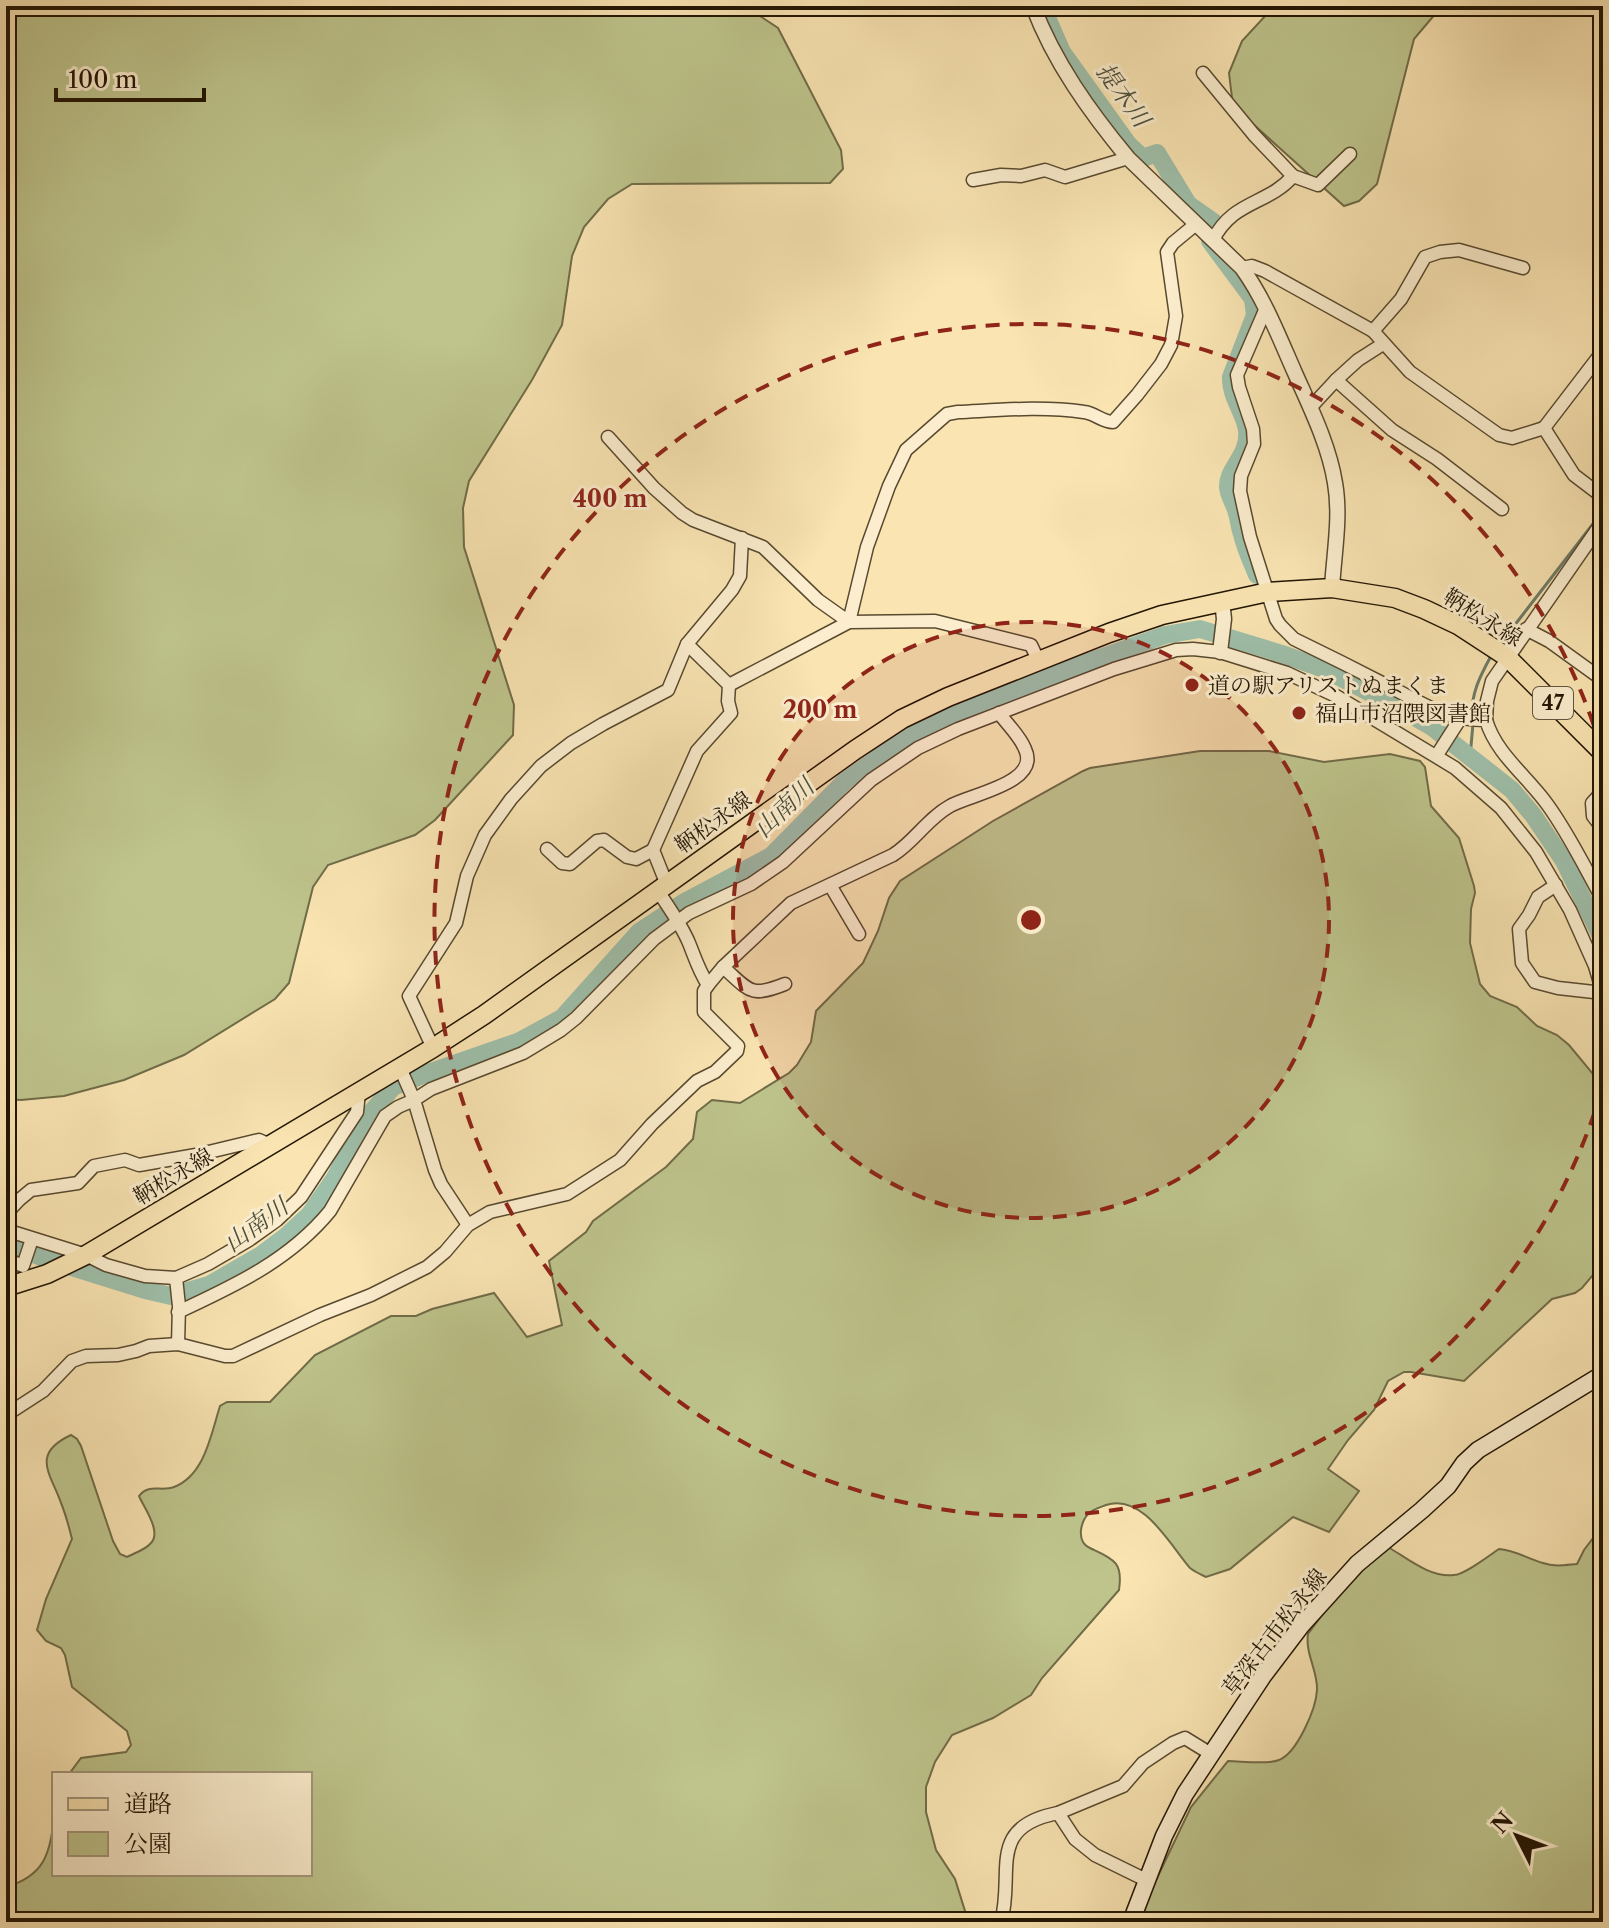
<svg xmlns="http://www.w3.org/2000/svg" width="1609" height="1928" font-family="'Libre Caslon Text','Noto Serif JP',serif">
	<rect width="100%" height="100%" fill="#f9e4b2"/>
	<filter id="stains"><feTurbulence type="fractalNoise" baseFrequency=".0025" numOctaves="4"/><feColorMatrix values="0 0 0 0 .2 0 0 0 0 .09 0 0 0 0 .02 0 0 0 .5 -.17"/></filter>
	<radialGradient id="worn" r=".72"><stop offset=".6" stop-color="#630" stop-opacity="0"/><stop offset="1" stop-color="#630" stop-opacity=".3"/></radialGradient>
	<!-- green -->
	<g fill="#bec48c" stroke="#706c48" stroke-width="2">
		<polygon points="6,6 745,6 778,28 841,150 843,169 830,183 632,184 608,199 584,227 572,256 562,325 532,380 469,481 463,508 464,547 514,705 513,735 435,820 415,835 328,865 313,887 289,983 275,999 184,1055 124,1080 64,1096 21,1100 6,1099"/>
		<polygon points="1283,6 1442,6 1414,39 1377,184 1359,201 1344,206 1233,106 1229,73 1242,41 1266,15"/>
		<path d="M1200 751H1269L1324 762 1390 754 1420 761 1425 767 1431 806 1459 838 1474 886 1475 893 1471 909 1470 943 1480 984 1490 996 1517 1007 1537 1026 1557 1035 1569 1045 1603 1086V1263L1582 1288 1575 1293 1552 1299 1464 1381 1411 1372H1404L1388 1381 1374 1410 1348 1440 1328 1469 1359 1491 1329 1532 1293 1517 1230 1569 1206 1577C1200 1574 1195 1572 1190 1568 1170 1545 1143 1493 1106 1505 1098 1508 1090 1510 1085 1518 1081 1525 1079 1535 1083 1542 1085 1546 1088 1547 1092 1549 1115 1560 1123 1563 1119 1590L1042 1678 1031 1695 993 1718 952 1735 935 1762 926 1787V1812L936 1850 955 1879 965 1911V1922H6V1887C44 1876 50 1854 54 1819V1874H310V1774H69L81 1758 126 1752 131 1745 127 1731 72 1687 65 1655 61 1648 46 1641 37 1630 46 1599 72 1539C69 1527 66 1515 61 1503 51 1474 30 1454 71 1435L77 1439 81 1446 113 1541 120 1554 127 1557C134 1553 145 1550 150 1544 163 1533 144 1508 139 1496 149 1483 161 1492 174 1487 205 1475 211 1434 220 1406L227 1402H270L315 1355 391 1316H416L432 1309 494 1293 527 1337 562 1325 549 1261 586 1232 593 1221 666 1167 693 1139 697 1112 712 1100 740 1103 789 1073 797 1065 811 1042 816 1011 863 963 878 931 889 898 900 881 993 821 1083 771 1090 768Z"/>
		<path d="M1603 1525V1922H1136L1191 1807 1228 1761C1241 1761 1267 1765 1279 1760 1297 1753 1316 1709 1317 1690 1318 1671 1305 1654 1308 1634L1348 1580 1388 1547C1407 1558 1430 1578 1454 1575 1466 1574 1488 1556 1499 1549 1515 1550 1528 1559 1543 1563 1555 1567 1565 1565 1577 1564L1584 1550Z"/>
	</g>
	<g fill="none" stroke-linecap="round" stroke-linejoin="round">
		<!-- stream -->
		<g stroke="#6c7b67" stroke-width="3">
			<polyline points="1500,644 1603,511"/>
			<path d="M1472 716C1471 694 1480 676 1491 656"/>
			<polyline points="1470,757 1473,724"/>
		</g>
		<!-- river -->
		<g stroke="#9ebfaa" stroke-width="18">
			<polyline points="1042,6 1062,52 1128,144 1143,158 1157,153 1188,204 1215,223 1213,225"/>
			<path d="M1210 241 1253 299 1255 315 1231 377C1230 397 1244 411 1247 430 1250 456 1227 468 1228 487 1228 494 1234 503 1236 510 1239 518 1239 526 1242 534 1245 548 1252 562 1257 575"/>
			<polyline points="6,1243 46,1259 145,1290 171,1296 209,1285 261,1255 285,1237 310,1214 335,1178 363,1122 393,1087 428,1073 520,1041 562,1018 639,932 683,903 771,856 844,782 912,734 939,720 1080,665 1165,635 1200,629 1282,654 1324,669 1386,701 1432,727 1512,790 1533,815 1564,861 1603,940"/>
		</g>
		<defs>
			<g id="minor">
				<path d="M1203 73 1254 135 1293 176C1268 205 1233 200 1213 240"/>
				<polyline points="1293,176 1318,185 1350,154"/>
				<polyline points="973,180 1001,175 1021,176 1045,170 1065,177 1128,158"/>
				<polyline points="1242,268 1252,266 1265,271 1373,331 1410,372 1499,435 1512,438 1544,428 1574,475 1603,497"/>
				<path d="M1266 308 1237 375 1239 387 1253 429 1254 444 1241 476 1240 491 1250 537 1276 619 1280 625 1294 639C1325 654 1357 670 1388 686 1425 704 1443 720 1486 720 1496 754 1527 776 1547 804 1569 834 1585 868 1603 900"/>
				<polyline points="1373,331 1401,299 1425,257 1440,252 1459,250 1523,268"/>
				<polyline points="1383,344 1358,360 1336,380 1392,430 1437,459 1502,509"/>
				<polyline points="1310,408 1336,380"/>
				<polyline points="1544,428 1603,351"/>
				<path d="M608 437 654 488 682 513 693 520 763 547 818 600 849 622 867 547 889 486 906 450 947 414 958 412C1000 410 1042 406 1084 412 1095 413 1102 422 1113 422L1137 395 1161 364 1171 345 1176 316 1167 252 1173 243 1196 224"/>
				<polyline points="1526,629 1549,641 1603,680"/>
				<polyline points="729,685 849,622 935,621 1031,645 1038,660"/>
				<polyline points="1486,720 1487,701 1492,681 1603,521"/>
				<polyline points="1437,755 1460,719"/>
				<polyline points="1603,791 1592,803 1593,816 1603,829"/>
				<polyline points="547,849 562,863 570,864 597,841 604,840 627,857 636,859 653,850"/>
				<polyline points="667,885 653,850 697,751 731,713 728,701 729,685 687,644"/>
				<polyline points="830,885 859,934"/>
				<polyline points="1556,885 1538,897 1529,915 1519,929 1522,963 1535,982 1558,988 1603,993"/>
				<path d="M723 967C750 991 750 998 785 984"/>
				<path d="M708 985 723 967 791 903 893 855C914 842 928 818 950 806 971 794 1041 783 1025 749 1020 736 1007 724 999 713"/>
				<polyline points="433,1048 409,996 456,923 467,876 485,835 511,799 541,766 571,743 603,724 668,690 687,644 732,590 740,576 742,538"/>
				<polyline points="400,1068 414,1100 435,1170 441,1184 468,1225"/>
				<polyline points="6,1214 19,1200 31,1190 78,1183 94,1166 125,1160 139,1165 196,1155 259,1140 270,1145"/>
				<polyline points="6,1230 86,1255 106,1265 145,1276 176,1278 208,1264 249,1240 277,1220 301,1197 357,1112 359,1092"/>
				<polyline points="6,1259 23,1266 32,1239"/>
				<polyline points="176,1278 179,1306 178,1344"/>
				<path d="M178 1312C234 1286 290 1260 330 1211L385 1116 398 1107 414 1100 431 1089 523 1053 561 1030 576 1018 654 939 689 913 751 884 783 862 871 780 918 748 958 729 1114 669 1176 650 1193 649 1220 652 1287 673 1336 696 1455 768 1501 808 1536 852 1570 910 1595 966 1603 993"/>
				<path d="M6 1415 43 1391 72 1361 86 1356 118 1355 136 1351 149 1346 178 1344 225 1356H233L320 1315 371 1295 427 1267 445 1252 468 1225 490 1212 567 1194 620 1160 652 1124 697 1081 715 1072 737 1051 738 1046 704 1012V991L708 985C699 971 695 958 689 943 681 924 669 908 658 891"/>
				<polyline points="1058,1813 1123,1786 1143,1763 1173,1743 1185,1738 1211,1754"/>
				<path d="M1001 1922C1015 1873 985 1827 1058 1813L1075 1839 1095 1855 1146 1880"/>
			</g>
			<g id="tertiary">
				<path d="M1033 6C1054 62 1090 112 1128 158L1242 268C1265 300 1279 337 1295 373 1310 407 1329 445 1335 483 1341 517 1334 553 1332 588"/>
				<polyline points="1220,652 1224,619 1222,601"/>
			</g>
			<polyline id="secondary" points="1131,1922 1164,1836 1185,1794 1263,1676 1301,1626 1357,1564 1422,1510 1448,1486 1464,1463 1478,1450 1603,1374"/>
			<polyline id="primary" points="6,1287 47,1274 86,1255 433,1048 484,1015 855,750 902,719 948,697 1109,633 1162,615 1268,592 1332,588 1395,598 1424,609 1458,625 1507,657 1603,753"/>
		</defs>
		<!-- minor casing -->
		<use href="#minor" stroke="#58492f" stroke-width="15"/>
		<!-- tertiary casing -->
		<use href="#tertiary" stroke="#58492f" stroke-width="17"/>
		<!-- secondary casing -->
		<use href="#secondary" stroke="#221503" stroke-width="19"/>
		<!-- primary casing -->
		<use href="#primary" stroke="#221503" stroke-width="21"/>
		<!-- minor -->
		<use href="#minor" stroke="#fbedcd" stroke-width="12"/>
		<!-- tertiary -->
		<use href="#tertiary" stroke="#fbedcd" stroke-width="14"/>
		<!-- secondary -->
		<use href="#secondary" stroke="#fbedcd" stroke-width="16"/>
		<!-- primary -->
		<use href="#primary" stroke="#f9e4b2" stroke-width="18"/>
	</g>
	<!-- distance rings -->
	<circle cx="1031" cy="920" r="298" fill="#8f2418" fill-opacity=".12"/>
	<g fill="none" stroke="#8f2418" stroke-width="4" stroke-dasharray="14 10">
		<circle cx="1031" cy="920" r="298"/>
		<path d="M1602 1089A596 596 0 1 1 1602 751"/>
	</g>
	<!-- markers -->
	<g fill="#8f2418" stroke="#fbedcd" stroke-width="3">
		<circle cx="1192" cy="685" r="8"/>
		<circle cx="1299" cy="713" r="8"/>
	</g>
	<g text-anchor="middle" stroke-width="6" stroke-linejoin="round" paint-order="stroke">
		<!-- shield labels -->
		<rect fill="#fbedcd" stroke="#635640" stroke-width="2" x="1533" y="687" width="40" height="32" rx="6"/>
		<g font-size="20" font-weight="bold" fill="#221503">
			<text x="1553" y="710">47</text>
		</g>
		<!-- street labels -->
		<g font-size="22" fill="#221503" stroke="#fbedcd">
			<text transform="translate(1483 617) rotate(32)" y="8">鞆松永線</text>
			<text transform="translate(713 822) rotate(-36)" y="8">鞆松永線</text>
			<text transform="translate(173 1176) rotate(-31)" y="8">鞆松永線</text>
			<text transform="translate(1274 1632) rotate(-52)" y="8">草深古市松永線</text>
		</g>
		<!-- poi labels -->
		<g font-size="22" fill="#221503" stroke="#fbedcd" text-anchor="start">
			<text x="1208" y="693">道の駅アリストぬまくま</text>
			<text x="1315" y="721">福山市沼隈図書館</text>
		</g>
		<!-- water labels -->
		<g font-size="24" font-style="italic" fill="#4d503d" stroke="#fbedcd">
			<text transform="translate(1123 95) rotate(54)" y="8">提木川</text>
			<text transform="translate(784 808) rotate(-44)" y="8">山南川</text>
			<text transform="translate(256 1225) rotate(-36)" y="8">山南川</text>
		</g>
	</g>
	<circle cx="1031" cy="920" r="12" fill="#8f2418" stroke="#fbedcd" stroke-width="4"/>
	<g font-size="24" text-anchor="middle" font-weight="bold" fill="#8f2418" stroke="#fbedcd" stroke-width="6" stroke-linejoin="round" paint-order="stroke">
		<text x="610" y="507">400 m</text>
		<text x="820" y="718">200 m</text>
	</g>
	<!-- margin -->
	<rect width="1609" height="1928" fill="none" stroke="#f9e4b2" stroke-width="32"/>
	<rect x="8" y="8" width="1593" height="1912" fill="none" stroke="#221503" stroke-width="4"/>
	<rect x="16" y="16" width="1577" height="1896" fill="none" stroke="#221503" stroke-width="2"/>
	<!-- legend -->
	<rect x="52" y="1772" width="260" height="104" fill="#fbedcd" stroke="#a4977c" stroke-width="2"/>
	<rect x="68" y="1798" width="40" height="12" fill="#f9e4b2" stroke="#a4977c" stroke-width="2"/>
	<text x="124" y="1812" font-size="24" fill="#221503">道路</text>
	<rect x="68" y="1832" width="40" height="24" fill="#bec48c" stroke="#a4977c" stroke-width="2"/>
	<text x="124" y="1852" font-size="24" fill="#221503">公園</text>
	<!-- north arrow -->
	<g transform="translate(1517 1836) rotate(312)" stroke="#fbedcd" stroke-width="6" paint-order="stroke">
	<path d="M0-6L14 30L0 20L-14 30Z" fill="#221503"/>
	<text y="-12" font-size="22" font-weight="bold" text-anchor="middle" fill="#221503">N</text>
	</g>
	<!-- scale -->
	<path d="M56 88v12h148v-12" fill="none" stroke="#221503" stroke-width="4"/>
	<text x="68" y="88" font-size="24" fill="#221503" stroke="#fbedcd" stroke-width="6" paint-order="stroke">100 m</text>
	<rect width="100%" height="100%" filter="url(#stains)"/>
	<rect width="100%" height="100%" fill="url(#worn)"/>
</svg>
